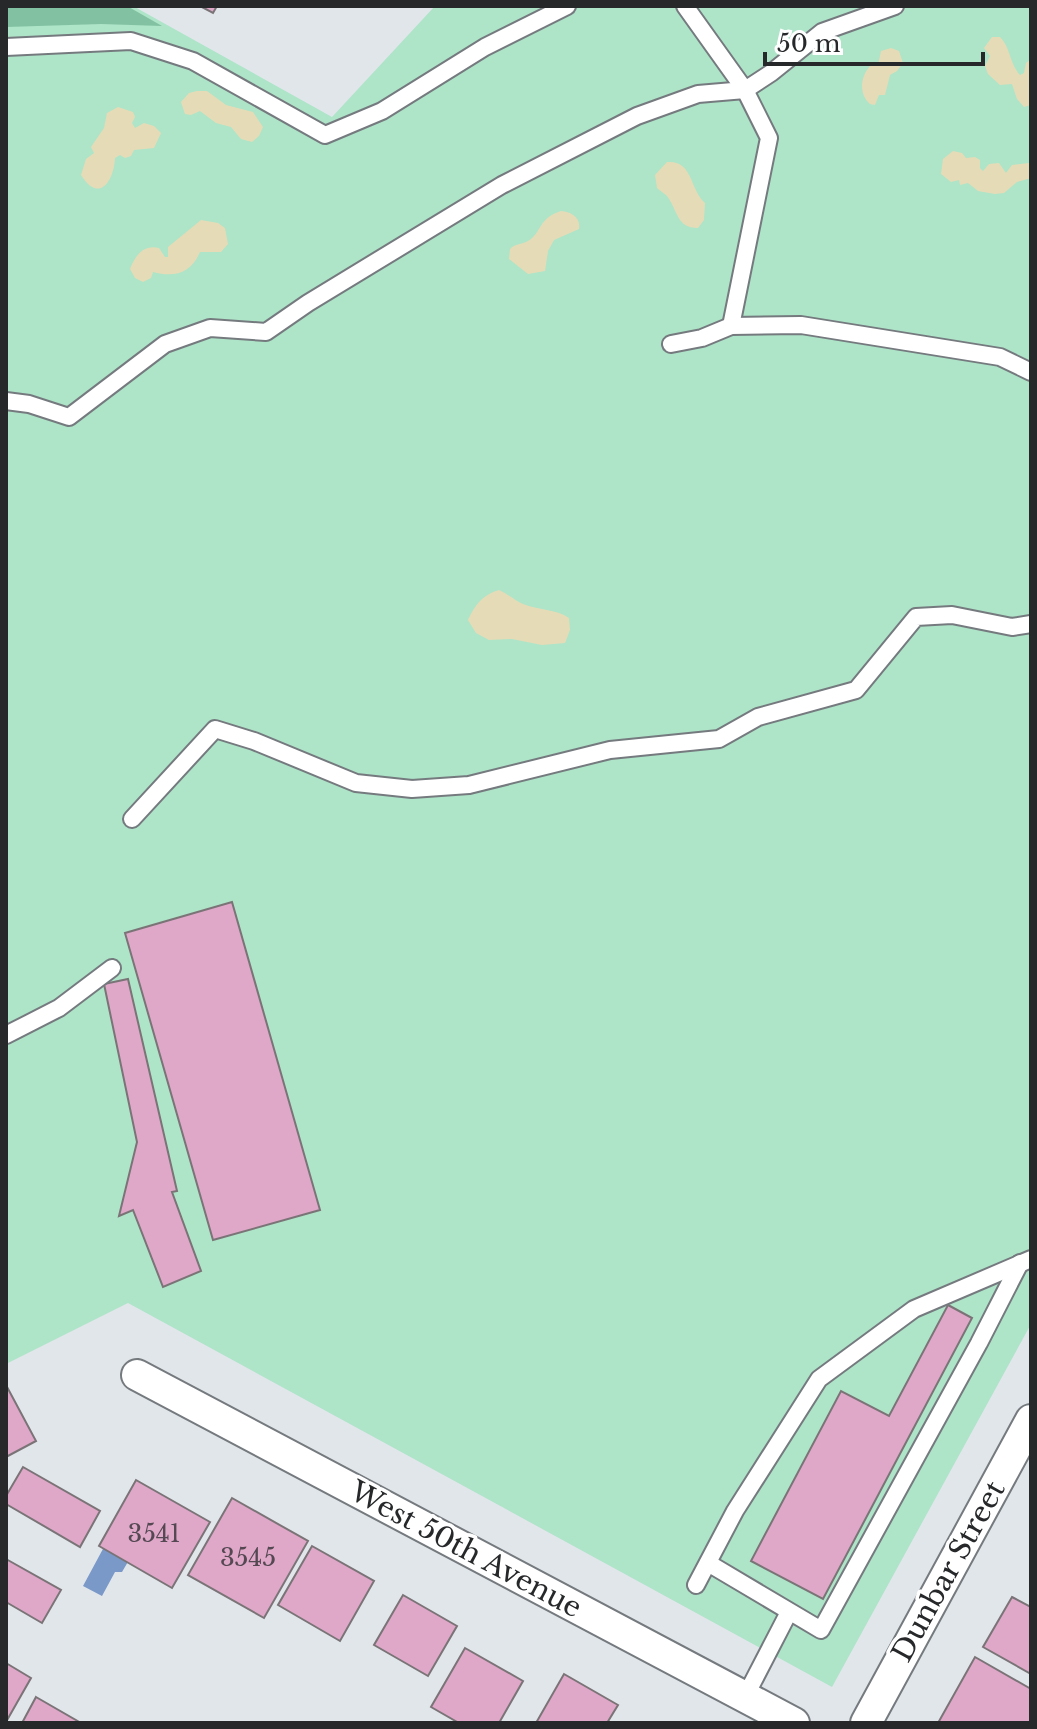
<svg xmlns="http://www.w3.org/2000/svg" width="1037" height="1729" font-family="'Libre Baskerville',serif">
	<rect width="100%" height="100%" fill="#e1e6eb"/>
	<!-- green -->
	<polygon fill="#aee4c8" points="6,6 133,6 332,117 435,6 1031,6 1031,1324 832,1687 128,1303 6,1364"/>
	<!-- forest -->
	<polygon fill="#82c1a2" points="6,6 127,6 162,26 101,24 6,27"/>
	<!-- sand -->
	<g fill="#e5dcb7">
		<path d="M992 37H1000C1011 48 1009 63 1020 75L1024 73 1026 63 1031 59V105L1024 107 1017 99 1012 84 1000 85 988 74 985 66 990 56 984 48Z"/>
		<path d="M891 48 899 51 903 63 897 71 890 75 885 95H879L875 105 870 104C859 94 860 77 870 66L878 65 881 51Z"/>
		<polygon points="197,91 207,91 226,105 253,112 263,127 259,136 252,142 241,139 231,127 216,123 200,111 191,115 185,114 181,102 189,93"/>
		<path d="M118 107 133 112 135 117 132 123 135 128 144 123 154 126 161 133 154 148 134 150 131 156 125 158 120 155 115 158C114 181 99 204 81 175L86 159 94 153 91 147 104 128 107 113Z"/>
		<polygon points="953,151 962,153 966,158 975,157 980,160 980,168 983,171 989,164 999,163 1006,173 1012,165 1029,163 1031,178 1017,182 1004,193 995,194 978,191 968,183 960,185 959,180 951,182 941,174 943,159"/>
		<path d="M667 162C693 160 689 188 705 203L704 220 698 228C676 228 678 210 667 196 664 193 660 191 657 188L655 175Z"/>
		<path d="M561 211C571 212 581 217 579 229L554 240 548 251 545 271 528 274 509 259 510 249C516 243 521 245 528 241 542 233 538 218 561 211Z"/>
		<path d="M201 220 218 223 225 228 228 244 221 252H200C191 273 175 278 153 272L151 278 143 282 135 278 130 269C135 256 143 244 159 248L165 257H168V247Z"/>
		<path d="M499 590C508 594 514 600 523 604 538 610 556 609 569 618L570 630 565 643 542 645 512 639 489 640 476 633 468 620C475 605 482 595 499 590Z"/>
	</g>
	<!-- water -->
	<polygon fill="#7a99c8" points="104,1547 129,1560 122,1572 115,1572 102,1596 83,1586"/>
	<!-- building -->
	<g fill="#dfa7c8" stroke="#7a7477" stroke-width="2">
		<polygon points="200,6 217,6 213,13"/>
		<polygon points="232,902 320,1210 213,1240 125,933"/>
		<polygon points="128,979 177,1191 172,1192 201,1271 163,1287 133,1210 119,1216 137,1142 104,984"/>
		<polygon points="948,1305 972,1318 823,1599 751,1561 841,1391 889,1416"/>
		<polygon points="6,1385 36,1441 6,1457"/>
		<polygon points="23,1467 100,1511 80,1547 6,1504 6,1496"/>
		<polygon points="136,1480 210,1522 172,1588 99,1546"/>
		<polygon points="232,1498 308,1541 264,1618 188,1575"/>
		<polygon points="312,1546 374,1581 340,1641 278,1605"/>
		<polygon points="6,1559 61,1590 42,1623 6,1602"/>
		<polygon points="403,1595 457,1626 428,1676 374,1645"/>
		<polygon points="1012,1597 1031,1607 1031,1674 983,1647"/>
		<polygon points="465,1648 523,1681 499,1723 459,1723 431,1707"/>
		<polygon points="975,1657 1031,1689 1031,1723 938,1723"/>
		<polygon points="6,1663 31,1678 6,1722"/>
		<polygon points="564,1674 618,1705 607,1723 536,1723"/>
		<polygon points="36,1697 81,1723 22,1723"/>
	</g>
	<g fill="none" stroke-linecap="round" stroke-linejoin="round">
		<defs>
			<g id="service">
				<polyline points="685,6 745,90 769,138 731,326"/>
				<polyline points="6,47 131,41 193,61 325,135 382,111 485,47 567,6"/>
				<polyline points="671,344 702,338 731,326 801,325 1000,357 1031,372"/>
				<polyline points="6,401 29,404 69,417 165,344 210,328 266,332 308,303 502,185 637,116 698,94 745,90 771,73 822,32 895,6"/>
				<polyline points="132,819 215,729 254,741 356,783 412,789 469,785 610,750 719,739 758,717 856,690 916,617 952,615 1012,627 1031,624"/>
				<polyline points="6,1035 59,1008 112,968"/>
				<polyline points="708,1563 821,1630 979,1343 1020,1263"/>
				<polyline points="696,1585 735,1511 819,1379 914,1309 1031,1259"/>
				<polyline points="745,1697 789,1612"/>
			</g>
			<g id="minor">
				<polyline points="137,1375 794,1723"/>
				<polyline points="866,1723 1031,1420"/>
			</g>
		</defs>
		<!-- service casing -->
		<use href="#service" stroke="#757a7f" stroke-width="20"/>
		<!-- minor casing -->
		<use href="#minor" stroke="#757a7f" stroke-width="34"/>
		<!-- service -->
		<use href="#service" stroke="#fff" stroke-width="16"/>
		<!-- minor -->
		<use href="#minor" stroke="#fff" stroke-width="30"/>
	</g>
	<g text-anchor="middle" stroke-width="7" stroke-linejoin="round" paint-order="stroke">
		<!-- number labels -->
		<g font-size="24" fill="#544852">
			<text x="154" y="1542">3541</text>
			<text x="248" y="1566">3545</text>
		</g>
		<!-- street labels -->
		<g font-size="28" fill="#26282a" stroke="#fff">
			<text transform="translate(466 1549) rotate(28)" y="10">West 50th Avenue</text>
			<text transform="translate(948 1571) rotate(-61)" y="10">Dunbar Street</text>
		</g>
	</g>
	<!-- border -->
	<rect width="1037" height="1729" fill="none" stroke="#26282a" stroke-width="16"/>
	<!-- scale -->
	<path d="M765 52v12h218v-12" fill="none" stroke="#26282a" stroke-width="4"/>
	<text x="777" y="52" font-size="24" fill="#26282a" stroke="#ffffff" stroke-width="6" paint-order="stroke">50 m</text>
</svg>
